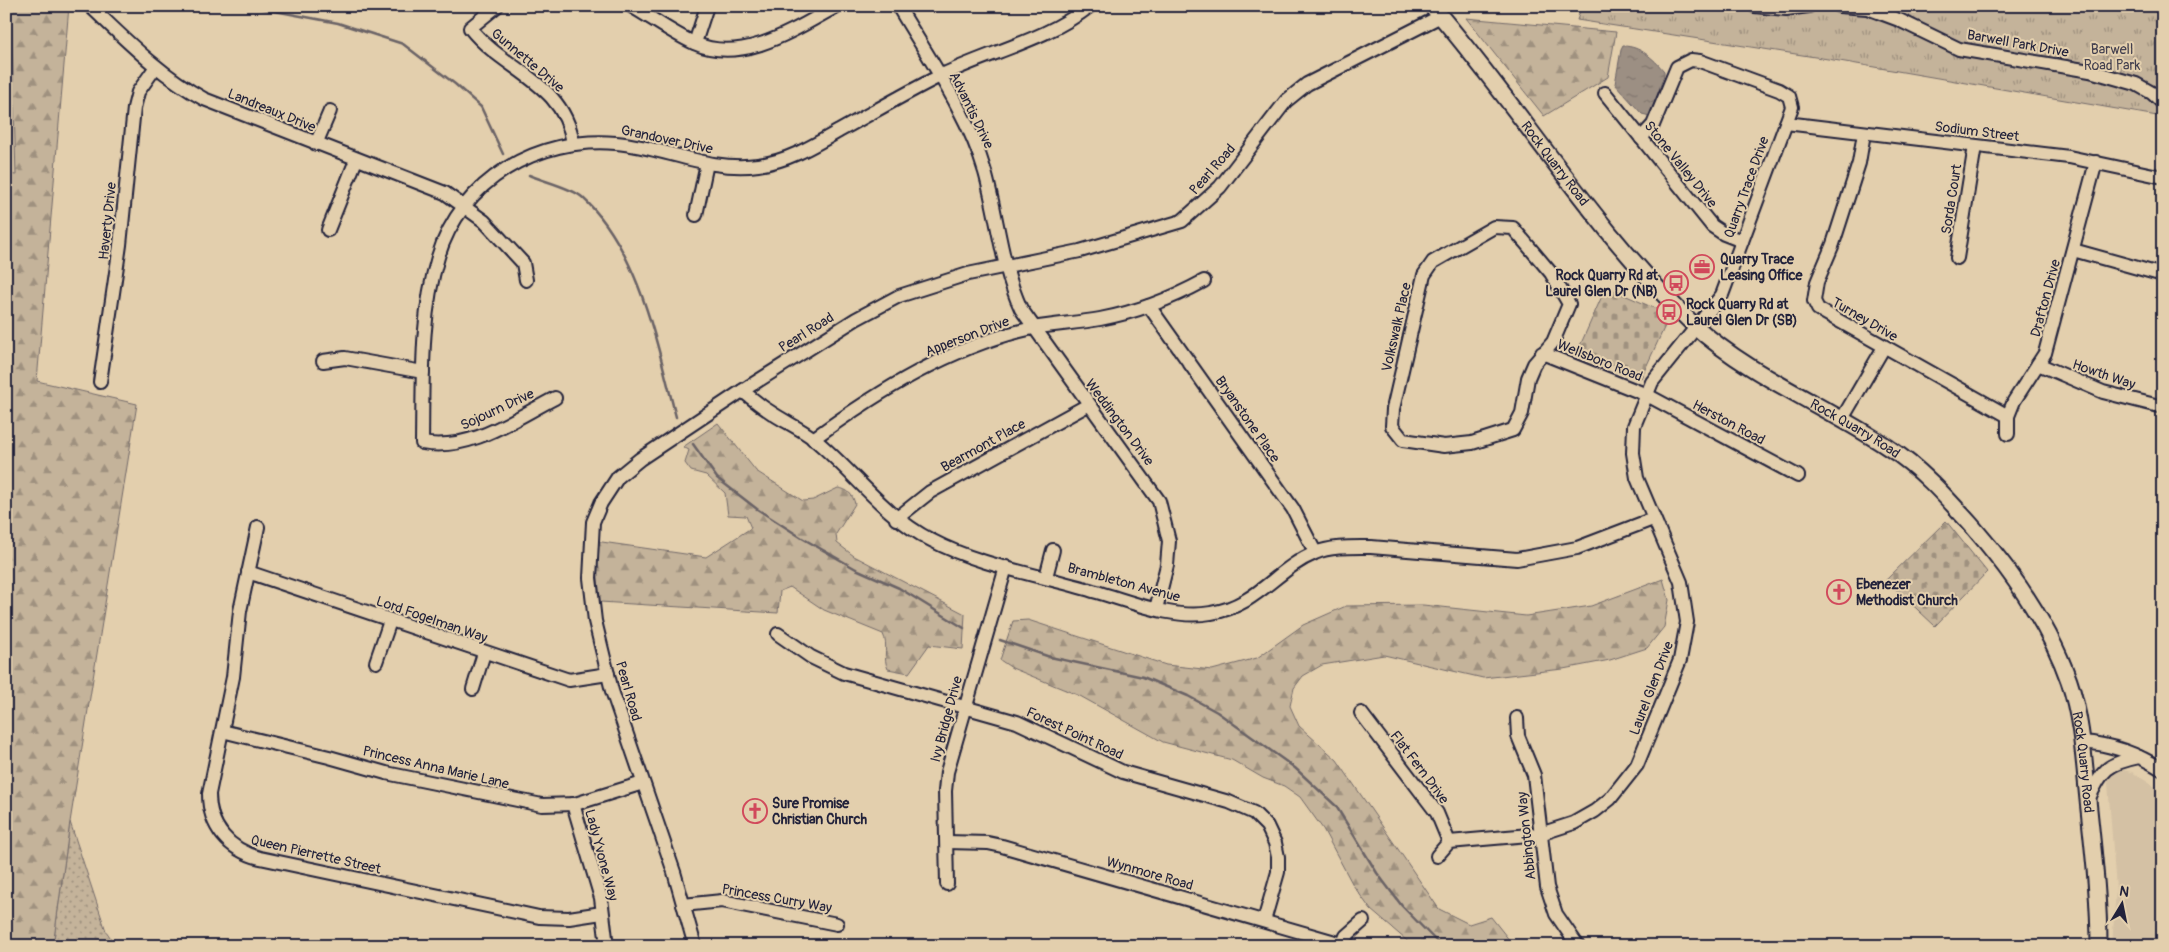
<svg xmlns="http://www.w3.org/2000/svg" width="2169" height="952" font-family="Pangolin,sans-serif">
	<defs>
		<pattern id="grass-dots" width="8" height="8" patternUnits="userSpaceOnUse" patternTransform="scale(1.25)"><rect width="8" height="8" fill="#c4b39a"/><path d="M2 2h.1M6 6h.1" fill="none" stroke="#9f917f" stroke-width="1.8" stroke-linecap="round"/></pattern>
		<pattern id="forest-firs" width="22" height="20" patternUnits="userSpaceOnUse" patternTransform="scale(1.25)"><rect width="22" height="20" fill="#c4b39a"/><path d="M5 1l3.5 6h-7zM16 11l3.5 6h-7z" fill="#9f917f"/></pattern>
		<pattern id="cemetery-stones" width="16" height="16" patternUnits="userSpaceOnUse" patternTransform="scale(1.25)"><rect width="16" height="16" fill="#c4b39a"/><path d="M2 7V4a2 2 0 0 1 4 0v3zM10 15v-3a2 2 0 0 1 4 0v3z" fill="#9f917f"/></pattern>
		<pattern id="park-tufts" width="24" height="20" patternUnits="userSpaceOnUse" patternTransform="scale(1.25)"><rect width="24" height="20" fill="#c4b39a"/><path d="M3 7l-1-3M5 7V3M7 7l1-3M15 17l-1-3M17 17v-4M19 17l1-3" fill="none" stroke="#9f917f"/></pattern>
		<pattern id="water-ripples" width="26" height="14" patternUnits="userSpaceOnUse" patternTransform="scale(1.25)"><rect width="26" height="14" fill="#9c8f83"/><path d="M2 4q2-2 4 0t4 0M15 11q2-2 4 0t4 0" fill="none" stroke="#7f746c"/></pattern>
	</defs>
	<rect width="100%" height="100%" fill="#e3cfad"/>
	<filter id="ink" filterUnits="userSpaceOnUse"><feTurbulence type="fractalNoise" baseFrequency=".02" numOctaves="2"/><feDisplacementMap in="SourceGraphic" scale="10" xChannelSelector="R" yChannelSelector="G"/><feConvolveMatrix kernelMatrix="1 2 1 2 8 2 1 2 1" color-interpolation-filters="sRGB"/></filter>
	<g filter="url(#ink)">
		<!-- built -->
		<g fill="#d4c1a4">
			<polygon points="6,6 11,6 16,175 6,174"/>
			<polygon points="2119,769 2132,772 2163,792 2163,946 2112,946 2116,889 2108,783 2111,774"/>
		</g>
		<!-- grass -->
		<polygon fill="url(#grass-dots)" stroke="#736a6a" points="70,822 106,931 116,946 53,946"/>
		<!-- forest -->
		<g fill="url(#forest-firs)" stroke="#736a6a">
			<polygon points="11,6 69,6 37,381 137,404 70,822 53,946 6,946 6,174 16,175"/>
			<polygon points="1466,18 1616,32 1608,77 1544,116"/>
			<path d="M718 423 756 471 803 501 813 500 838 488C848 489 853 495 855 504L836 534 837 543 854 556 965 614 963 649 929 645 909 673 888 669C882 657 889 646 883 634L824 610 790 587 780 591 778 613 600 602 595 541 706 557 751 528 746 516 728 515 725 493 706 475 691 471 685 463 689 450 683 447Z"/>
			<polygon points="1663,579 1669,600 1664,627 1647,648 1610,660 1563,669 1483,678 1384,655 1322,665 1303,676 1294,688 1290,706 1299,726 1337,760 1439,909 1469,924 1491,917 1514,946 1413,946 1371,910 1353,885 1323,829 1300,797 1284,786 1263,778 1232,760 1163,742 1080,696 1012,668 1000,660 1013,621 1028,620 1166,665 1212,670 1257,658 1303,625 1346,606 1423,605 1526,616 1591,606"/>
		</g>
		<!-- cemetery -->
		<g fill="url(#cemetery-stones)" stroke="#736a6a">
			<polygon points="1606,287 1670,315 1641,378 1579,348"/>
			<polygon points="1946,521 1987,572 1935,626 1886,580"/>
		</g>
		<!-- park -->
		<polygon fill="url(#park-tufts)" stroke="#736a6a" points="1582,6 2163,6 2163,117 1828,59 1577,20"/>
		<!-- water -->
		<path fill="url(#water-ripples)" stroke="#6b6366" d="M1623 46C1640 46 1653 58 1664 71V75L1650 116 1642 114 1615 84 1621 50Z"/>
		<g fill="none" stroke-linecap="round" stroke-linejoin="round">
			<!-- stream -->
			<g stroke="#6b6366" stroke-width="2.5">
				<polyline points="248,6 338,23 403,44 455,84 481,107 503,154"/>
				<path d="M529 175C543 181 572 188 582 197 639 249 657 345 676 417"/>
				<polyline points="693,444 717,478 757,509 802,538 856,569 899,588 964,628"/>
				<polyline points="1000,640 1050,657 1143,677 1188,696 1217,712 1295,768 1336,806 1377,873 1402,906 1441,946"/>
			</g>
			<defs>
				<g id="minor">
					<path d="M90 6C126 40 160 75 204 99L445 193 484 221 523 263 526 280"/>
					<path d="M497 6 470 28C504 71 564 82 573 143"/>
					<path d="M631 6C652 18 672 33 694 43 743 65 795 29 837 6"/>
					<path d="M898 6C929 59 968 113 985 172 998 218 1001 266 1021 309L1159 501 1169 541 1167 565 1156 609"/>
					<polyline points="1754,6 1786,9 1809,6"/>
					<polyline points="1839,6 1867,8 1899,20 1959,49 2090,71 2136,84 2152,93 2163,103"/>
					<polyline points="695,43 707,6"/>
					<polyline points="1605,93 1712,226 1724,234 1742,241"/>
					<polyline points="1786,123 2069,157 2163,177"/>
					<polyline points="1864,133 1859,163 1833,244 1817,282 1814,301 1818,309 2008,416"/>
					<polyline points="316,144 330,111"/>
					<polyline points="696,215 707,163"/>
					<polygon points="1494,227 1513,228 1551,273 1569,304 1553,342 1534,364 1528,378 1522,413 1513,430 1472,443 1444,446 1403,440 1392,426 1393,409 1424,275 1433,262"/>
					<polyline points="328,230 356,160"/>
					<polyline points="2073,250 2163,275"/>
					<polyline points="1957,258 1975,146"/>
					<polyline points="1149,306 1293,509 1315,552"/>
					<polyline points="1542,353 1647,395 1798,476"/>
					<polyline points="323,361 345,358 423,372"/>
					<polyline points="2038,364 2103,392 2163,407"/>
					<polyline points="100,382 120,245 134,108 138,92 155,68"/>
					<path d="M742 391C751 397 759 405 769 411 783 421 800 428 814 439 854 472 884 516 931 540 980 566 1040 575 1093 591 1130 601 1172 620 1211 613 1257 606 1276 569 1315 553 1331 546 1353 547 1371 547L1517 559 1577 548 1653 519"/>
					<path d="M555 398C514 419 470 452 422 443 423 382 420 316 438 257 461 180 538 136 616 143 664 147 709 172 758 165 788 161 813 146 839 131 872 113 904 94 938 77 988 52 1045 41 1090 6"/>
					<polyline points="1842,419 1884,347"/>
					<polyline points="2008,434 2008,416 2014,401 2045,353 2096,162"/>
					<path d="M813 439C879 391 951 346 1033 328 1055 324 1078 323 1100 319 1137 312 1171 299 1204 281"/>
					<polyline points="896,519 930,492 1088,405"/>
					<path d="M258 527 240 611 233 677 209 794C209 827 229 850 260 858L539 917 569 918 602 913"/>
					<polyline points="248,572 569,680 608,674"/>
					<polyline points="1046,577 1053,550"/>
					<polyline points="778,634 811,657 844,673 1017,722 1123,772 1229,802 1254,813 1267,826 1275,843 1278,857 1278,872 1264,921"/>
					<polyline points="376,662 390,621"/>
					<polyline points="473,689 484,653"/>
					<polyline points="1361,713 1437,813 1449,842"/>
					<polyline points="1517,718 1518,736 1534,775 1547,887 1556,914 1578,946"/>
					<polyline points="222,731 329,757 386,773 542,805 575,804 643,783"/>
					<path d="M2082 742C2111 744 2138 754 2163 770"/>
					<path d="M2088 800C2103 770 2105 764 2139 757"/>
					<polyline points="573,804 601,898 607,946"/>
					<polyline points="947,842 988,843 1002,846 1342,944"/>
					<polyline points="1437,856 1449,842 1540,834 1574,823 1595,811 1610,799 1637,765 1680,660 1687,622 1681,582 1637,478 1633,453 1634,426 1652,382 1722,295 1792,107 1789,96 1779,90 1700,61 1691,60 1677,67 1653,125 1641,138"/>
					<polyline points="947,884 945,791 947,772 1006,567"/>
					<polyline points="683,905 722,901 837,924"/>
					<polyline points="695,946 674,872 612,691 595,621 590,578 593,522 601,503 618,477 640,459 745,389 856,319 899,296 968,274 1080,251 1182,221 1220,187 1286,101 1307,84 1441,16"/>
					<polyline points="1342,946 1346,936 1363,921"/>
				</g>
				<g id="major">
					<path id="s1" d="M1432 6C1522 110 1594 230 1694 325 1748 375 1828 407 1889 448 1922 469 1947 498 1973 527 2012 572 2049 624 2069 681 2082 719 2084 761 2088 800 2093 849 2099 897 2099 946"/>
				</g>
			</defs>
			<!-- minor casing -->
			<use href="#minor" stroke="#22223b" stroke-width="16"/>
			<!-- major casing -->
			<use href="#major" stroke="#22223b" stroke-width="19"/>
			<!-- minor -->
			<use href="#minor" stroke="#e3cfad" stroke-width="12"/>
			<!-- major -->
			<use href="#major" stroke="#e3cfad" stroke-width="15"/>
		</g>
	</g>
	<!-- icons -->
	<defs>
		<symbol id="office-ring" viewBox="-11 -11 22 22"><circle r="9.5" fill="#e3cfad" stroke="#d1495b" stroke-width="1.5"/><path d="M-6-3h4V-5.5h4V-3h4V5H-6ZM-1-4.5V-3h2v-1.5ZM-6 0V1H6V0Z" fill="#d1495b"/></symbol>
		<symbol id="bus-ring" viewBox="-11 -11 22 22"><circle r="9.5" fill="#e3cfad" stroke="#d1495b" stroke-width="1.5"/><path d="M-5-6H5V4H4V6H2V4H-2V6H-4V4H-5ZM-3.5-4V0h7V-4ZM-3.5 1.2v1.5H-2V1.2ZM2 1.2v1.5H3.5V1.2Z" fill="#d1495b"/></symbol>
		<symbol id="church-ring" viewBox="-11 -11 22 22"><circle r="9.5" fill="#e3cfad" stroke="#d1495b" stroke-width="1.5"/><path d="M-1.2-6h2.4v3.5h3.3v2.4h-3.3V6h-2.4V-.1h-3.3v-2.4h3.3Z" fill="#d1495b"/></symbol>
	</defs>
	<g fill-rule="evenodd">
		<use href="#office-ring" x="1688" y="253" width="28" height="28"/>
		<use href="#bus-ring" x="1662" y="269" width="28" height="28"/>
		<use href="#bus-ring" x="1655" y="298" width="28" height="28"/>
		<use href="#church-ring" x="1825" y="578" width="28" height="28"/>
		<use href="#church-ring" x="741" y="797" width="28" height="28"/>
	</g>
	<g text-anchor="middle" stroke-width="4" stroke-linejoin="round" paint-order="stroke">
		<!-- street labels -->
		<g font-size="14" fill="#22223b" stroke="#e3cfad">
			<text transform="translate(2018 43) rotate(10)" y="5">Barwell Park Drive</text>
			<text transform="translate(528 60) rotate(40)" y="5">Gunnette Drive</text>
			<text transform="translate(272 110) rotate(22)" y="5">Landreaux Drive</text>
			<text transform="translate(972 110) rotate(64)" y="5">Advantis Drive</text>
			<text transform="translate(1977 131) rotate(7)" y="5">Sodium Street</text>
			<text transform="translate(667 139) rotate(12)" y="5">Grandover Drive</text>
			<text dy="5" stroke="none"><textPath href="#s1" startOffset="200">Rock Quarry Road</textPath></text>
			<text transform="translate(1681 164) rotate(51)" y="5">Stone Valley Drive</text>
			<text transform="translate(1212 169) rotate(-49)" y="5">Pearl Road</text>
			<text transform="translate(1746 187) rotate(-70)" y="5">Quarry Trace Drive</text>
			<text transform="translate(1951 199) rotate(-81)" y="5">Sorda Court</text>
			<text transform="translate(107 221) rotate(-84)" y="5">Haverty Drive</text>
			<text transform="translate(2045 298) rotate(-75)" y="5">Drafton Drive</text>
			<text transform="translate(1865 319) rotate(30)" y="5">Turney Drive</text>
			<text transform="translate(1396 327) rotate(-77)" y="5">Volkswalk Place</text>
			<text transform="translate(806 332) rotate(-32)" y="5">Pearl Road</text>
			<text transform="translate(967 336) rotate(-21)" y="5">Apperson Drive</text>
			<text transform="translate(1600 360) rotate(22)" y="5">Wellsboro Road</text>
			<text transform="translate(2104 374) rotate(19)" y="5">Howth Way</text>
			<text transform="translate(497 409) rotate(-25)" y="5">Sojourn Drive</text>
			<text transform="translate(1248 419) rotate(55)" y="5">Bryanstone Place</text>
			<text transform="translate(1120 422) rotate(53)" y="5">Weddington Drive</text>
			<text transform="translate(1729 422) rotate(28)" y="5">Herston Road</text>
			<text dy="5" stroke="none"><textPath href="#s1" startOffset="605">Rock Quarry Road</textPath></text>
			<text transform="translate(983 445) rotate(-29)" y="5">Bearmont Place</text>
			<text transform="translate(1124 582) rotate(15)" y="5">Brambleton Avenue</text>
			<text transform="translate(432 619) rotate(19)" y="5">Lord Fogelman Way</text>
			<text transform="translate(1651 688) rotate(-69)" y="5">Laurel Glen Drive</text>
			<text transform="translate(629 691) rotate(74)" y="5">Pearl Road</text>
			<text transform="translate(946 719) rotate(-75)" y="5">Ivy Bridge Drive</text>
			<text transform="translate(1075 733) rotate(25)" y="5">Forest Point Road</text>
			<text dy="5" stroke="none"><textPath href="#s1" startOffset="1025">Rock Quarry Road</textPath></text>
			<text transform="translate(436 767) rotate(13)" y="5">Princess Anna Marie Lane</text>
			<text transform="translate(1420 767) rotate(53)" y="5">Flat Fern Drive</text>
			<text transform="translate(1526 836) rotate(-96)" y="5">Abbington Way</text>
			<text transform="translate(316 854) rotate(13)" y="5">Queen Pierrette Street</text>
			<text transform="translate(602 855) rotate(75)" y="5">Lady Yvone Way</text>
			<text transform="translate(1150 873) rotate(16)" y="5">Wynmore Road</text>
			<text transform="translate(777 898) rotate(10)" y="5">Princess Curry Way</text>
		</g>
		<!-- park labels -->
		<g font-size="14" fill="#423f4e" stroke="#e3cfad">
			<text x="2112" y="54">Barwell<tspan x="2112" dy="16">Road Park</tspan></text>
		</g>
		<!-- poi labels -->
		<g font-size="14" font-weight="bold" fill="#22223b" stroke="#e3cfad" text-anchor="start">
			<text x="1720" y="264">Quarry Trace<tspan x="1720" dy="16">Leasing Office</tspan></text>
			<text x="1658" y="280" text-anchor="end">Rock Quarry Rd at<tspan x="1658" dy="16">Laurel Glen Dr (NB)</tspan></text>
			<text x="1686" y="309">Rock Quarry Rd at<tspan x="1686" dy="16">Laurel Glen Dr (SB)</tspan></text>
			<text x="1856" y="589">Ebenezer<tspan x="1856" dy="16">Methodist Church</tspan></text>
			<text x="772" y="808">Sure Promise<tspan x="772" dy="16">Christian Church</tspan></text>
		</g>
	</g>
	<!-- margin -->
	<rect width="2169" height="952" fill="none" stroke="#e3cfad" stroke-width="25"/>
	<rect x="12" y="12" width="2144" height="927" fill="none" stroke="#22223b" stroke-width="2" filter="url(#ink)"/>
	<!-- north arrow -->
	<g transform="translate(2122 904) rotate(10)" stroke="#e3cfad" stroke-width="4" paint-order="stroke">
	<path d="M0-4L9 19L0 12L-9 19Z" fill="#22223b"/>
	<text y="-8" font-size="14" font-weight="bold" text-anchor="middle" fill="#22223b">N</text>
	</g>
</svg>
